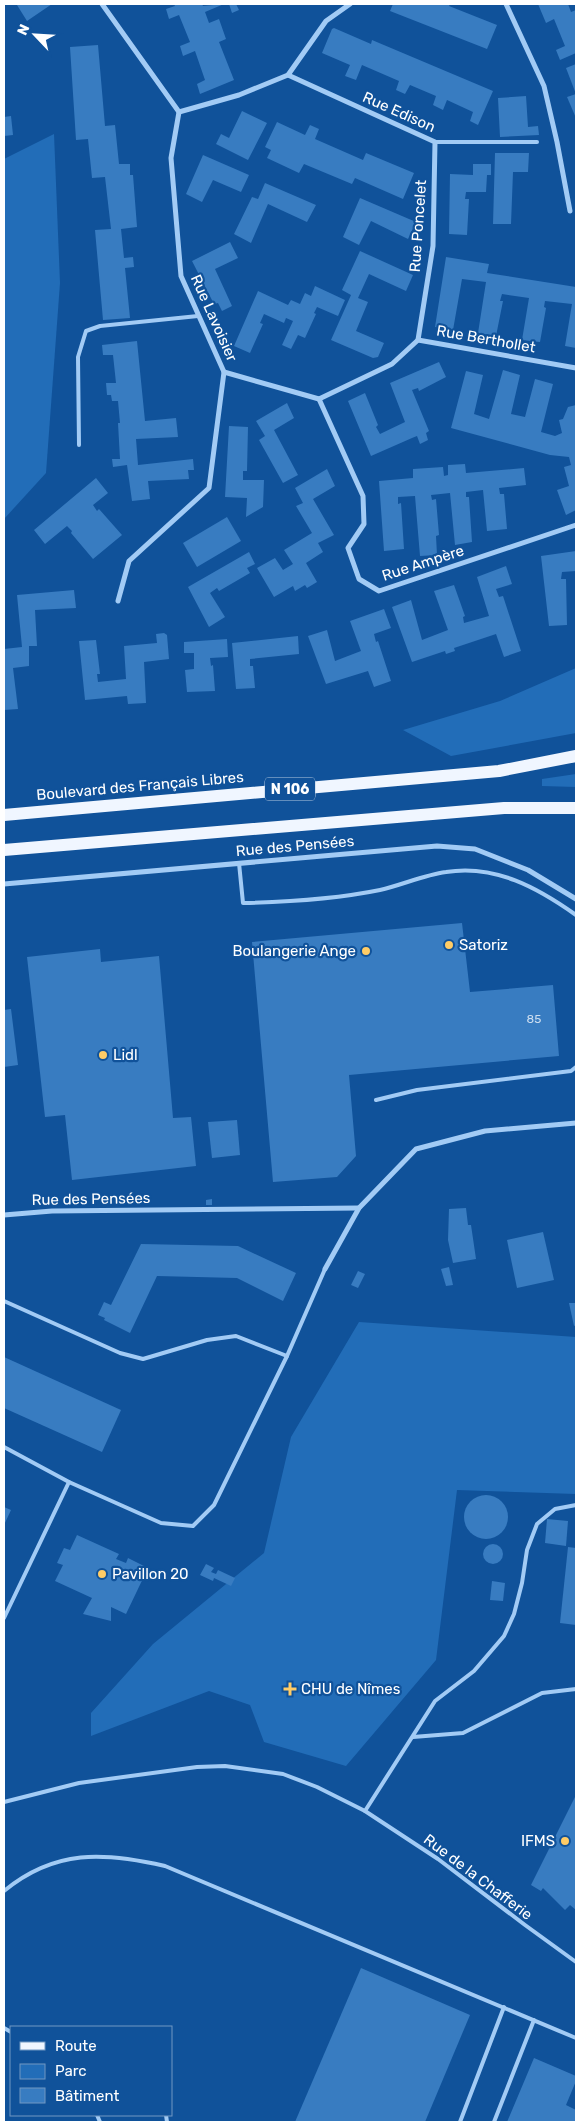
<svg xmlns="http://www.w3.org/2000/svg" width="580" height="2126" font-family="Rubik,sans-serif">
	<rect width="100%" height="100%" fill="#10529a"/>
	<!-- green -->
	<g fill="#226db8">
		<polygon points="54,134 60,283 46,473 4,519 4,159"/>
		<polygon points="576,668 576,733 451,756 403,730 500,701"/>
		<polygon points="576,774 576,787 542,786 542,779"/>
		<polygon points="359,1322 576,1337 576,1494 457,1490 436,1660 346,1766 264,1742 250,1705 209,1691 91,1736 91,1713 153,1644 264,1553 291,1437"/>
	</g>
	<!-- building -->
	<g fill="#387cc1">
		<polygon points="19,4 52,4 27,21 17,5"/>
		<polygon points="174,4 202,4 203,6 224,4 205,12 209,23 219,19 226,39 219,42 234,80 200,94 197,84 205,80 195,51 183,56 180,46 190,42 179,15 169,19 166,9 175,6"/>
		<polygon points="229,4 236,4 239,10 232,13"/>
		<polygon points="393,4 450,4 449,6 497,25 487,49 390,11"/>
		<polygon points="538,4 568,4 571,12 576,10 576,53 560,60 556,50 565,46 554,19 546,23"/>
		<polygon points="334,28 371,44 372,40 493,91 478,125 470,121 473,112 447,100 443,110 433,105 436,96 410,85 405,94 396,90 399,81 362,65 356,80 345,76 350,65 322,53 332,29"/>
		<polygon points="98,45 105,126 115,125 119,164 130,164 130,175 133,175 137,227 121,229 124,258 133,257 134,267 125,268 130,318 103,320 95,230 111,229 105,177 92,178 88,139 76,140 70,47"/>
		<polygon points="576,64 576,94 566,68"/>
		<polygon points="576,94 576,118 567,97"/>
		<polygon points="526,96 528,127 538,126 539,135 500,137 498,98"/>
		<polygon points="242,111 267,123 248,160 216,144 221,134 229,138"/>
		<polygon points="11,116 13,135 4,136 4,117"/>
		<polygon points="277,122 305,135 310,125 319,129 315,139 363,160 366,153 414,173 403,199 355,178 352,184 304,164 299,173 267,158 271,150 265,147"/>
		<polygon points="495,153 529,153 528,172 513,172 511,224 493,224"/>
		<polygon points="203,155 249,175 241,192 213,180 202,202 186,194"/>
		<polygon points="473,164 491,164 491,175 487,175 486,192 466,192 465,199 469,199 467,235 449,234 450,174 473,175"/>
		<polygon points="265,183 316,205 307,222 268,204 251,243 234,234 252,197 258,199"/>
		<polygon points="360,198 416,222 408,239 371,221 359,245 343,237"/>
		<polygon points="230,242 238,258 215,269 232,306 222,311 218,303 214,304 192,261"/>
		<polygon points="360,251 413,275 406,291 369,274 358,298 368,302 356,331 384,343 378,357 373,358 331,340 351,295 342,290"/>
		<polygon points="446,257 489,264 487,273 576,287 576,348 565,346 572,304 545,301 544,307 546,308 540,342 522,340 529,298 502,294 500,301 503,301 496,336 478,333 486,282 462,279 453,330 435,327"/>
		<polygon points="315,286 345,300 338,316 317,307 314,313 316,314 305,338 298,335 291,349 282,345 293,321 286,318 284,323 264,314 260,323 263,324 250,353 234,346 258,291 288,305 291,300 300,304 305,293 311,296"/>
		<polygon points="137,341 145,421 176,418 178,437 136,439 138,465 193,459 194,470 188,470 189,479 148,481 150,499 132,501 127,465 113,467 112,459 120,459 118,423 120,423 118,401 112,401 111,395 107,395 106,383 116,383 113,355 103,355 102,345"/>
		<polygon points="439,362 446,377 419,391 418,388 412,390 429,431 426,433 428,440 420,444 417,436 412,438 371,456 348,401 365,393 378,425 376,427 380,434 405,422 390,383"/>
		<polygon points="503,370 520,375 511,414 525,417 535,379 553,384 541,432 555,436 562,433 559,420 563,419 568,407 576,405 576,510 566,515 557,490 569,486 564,467 571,465 569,457 550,455 451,428 466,371 483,375 474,414 489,419"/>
		<polygon points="287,403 294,418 274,430 298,475 283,483 259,440 265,436 256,421"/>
		<polygon points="229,426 248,427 247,471 243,471 243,480 264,480 263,507 246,517 247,498 225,497"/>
		<polygon points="465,464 466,473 524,468 526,485 499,488 500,494 504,494 507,529 487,531 483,490 466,492 466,497 469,497 472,542 455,545 450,493 431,495 432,500 436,499 439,535 436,536 437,555 420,556 415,496 398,497 398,504 401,503 404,549 384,551 379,481 413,478 413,469 443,467 444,476 448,475 448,465"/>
		<polygon points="327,469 335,486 313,499 334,535 318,543 323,552 306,563 317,582 307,588 305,585 295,591 293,586 274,597 257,568 275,558 283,570 293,564 284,550 312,533 296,506 303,503 295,488"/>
		<polygon points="96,478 108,493 93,505 97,511 99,509 122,535 93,559 71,533 72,531 67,526 45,544 34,530"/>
		<polygon points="227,517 241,541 197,567 183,543"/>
		<polygon points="576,551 576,571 562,572 561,579 566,579 567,625 549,626 541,556"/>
		<polygon points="249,552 255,564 247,568 250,573 219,591 217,588 210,593 225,617 209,627 188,587"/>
		<polygon points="506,566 512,584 496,589 499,597 503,596 521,651 504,657 496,634 454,648 455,651 446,654 445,651 412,662 392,607 411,600 422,640 448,630 434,591 454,585 465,616 463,617 464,623 489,616 477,577"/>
		<polygon points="74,590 76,608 35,610 37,646 29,646 29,666 13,668 18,709 4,710 4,649 22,647 17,595"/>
		<polygon points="384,609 391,628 374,634 376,642 378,641 391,681 374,687 368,671 326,684 308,636 327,630 335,661 361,651 350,621"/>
		<polygon points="164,633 167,635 169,659 144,662 146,703 128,704 127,696 85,700 79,641 96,640 100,674 97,674 98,682 126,679 124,646 157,643 156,634"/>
		<polygon points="298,636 299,654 250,659 250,666 253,666 255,688 236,689 232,643"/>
		<polygon points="227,639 228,657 210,658 211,666 213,665 215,691 187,692 185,670 194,669 194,653 184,653 184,642"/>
		<polygon points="462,923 470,992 553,985 559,1056 349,1075 356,1156 337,1177 273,1182 252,942"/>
		<polygon points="100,949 101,962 159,956 173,1118 191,1117 196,1166 72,1180 65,1115 45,1117 27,957"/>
		<polygon points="11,1009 18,1065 4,1067 4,1010"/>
		<polygon points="237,1120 240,1155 212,1158 208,1122"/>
		<polygon points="212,1199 212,1205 206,1205 206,1200"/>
		<polygon points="466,1208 468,1225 471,1225 476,1259 453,1263 448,1240 449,1209"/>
		<polygon points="543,1232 554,1280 517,1288 507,1240"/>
		<polygon points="141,1244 238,1246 296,1273 283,1301 237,1278 157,1276 130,1333 104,1320 105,1318 98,1315 104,1302 111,1305"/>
		<polygon points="449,1267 453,1285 446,1286 441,1269"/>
		<polygon points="358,1271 365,1274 358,1288 351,1285"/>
		<polygon points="569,1303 576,1303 576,1325 574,1326"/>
		<polygon points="4,1357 121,1410 102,1452 4,1408"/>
		<circle cx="486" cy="1517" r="22"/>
		<polygon points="4,1507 11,1510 4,1525"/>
		<polygon points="547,1519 568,1521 566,1546 545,1543"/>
		<polygon points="77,1535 119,1554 116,1559 126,1563 128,1558 148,1568 126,1614 111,1607 111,1621 83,1614 92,1598 55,1581 63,1565 57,1563 64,1548 70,1550"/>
		<circle cx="493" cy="1554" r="10"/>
		<polygon points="568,1547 576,1548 576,1625 560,1623"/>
		<polygon points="206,1564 214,1568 211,1572 216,1574 218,1570 235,1578 231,1586 214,1578 213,1581 200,1575"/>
		<polygon points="492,1581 505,1583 503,1601 490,1600"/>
		<polygon points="576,1795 576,1910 570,1905 565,1910 543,1888 541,1891 531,1885"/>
		<polygon points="361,1968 470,2015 425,2122 295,2122"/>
		<polygon points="534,2058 576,2076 576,2081 566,2105 576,2110 576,2122 507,2122"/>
	</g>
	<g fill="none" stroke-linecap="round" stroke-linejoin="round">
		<!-- service -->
		<g stroke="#a2cbf5" stroke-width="4">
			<polyline points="435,142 537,142"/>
			<polyline points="79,445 78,357 86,331 100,326 198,316"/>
			<path d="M239 863 243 903C288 902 336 899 380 890 402 885 424 875 446 872 495 864 538 888 576 915"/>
			<polyline points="376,1100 417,1090 571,1071 576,1067"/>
			<polyline points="4,1301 120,1353 143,1359 207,1340 236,1336 287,1356"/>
			<polyline points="4,1447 69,1482"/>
			<polyline points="4,1618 69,1482 161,1523 193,1526 214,1505 287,1356 325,1269"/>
			<polyline points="413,1737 463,1733 542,1693 576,1689"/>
			<polyline points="4,1802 79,1783 197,1767 225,1766 283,1774 317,1787 365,1811 438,1859 525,1925 576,1962"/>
			<polyline points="365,1811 435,1701 474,1671 504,1636 514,1614 522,1583 527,1550 537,1524 555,1509 576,1505"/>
			<path d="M4 1891C55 1849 104 1852 165 1866L576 2038"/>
			<polyline points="4,2028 11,2032"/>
			<polyline points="97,2115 100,2122"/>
			<polyline points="166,2115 167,2122"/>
			<polyline points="460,2122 504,2007"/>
			<polyline points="494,2122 534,2020"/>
		</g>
		<!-- minor -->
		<g stroke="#a2cbf5" stroke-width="5">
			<polyline points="102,4 179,112 171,158 181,276 224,372 209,488 129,561 118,601"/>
			<polyline points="506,4 544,86 557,142 570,211"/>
			<polyline points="288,75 435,142 433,246 418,340"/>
			<polyline points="179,112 239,95 288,75 326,21 350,4"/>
			<polyline points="224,372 319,399 363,496 364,524 348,548 359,579 379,591 576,525"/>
			<polyline points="319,399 392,364 418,340 576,368"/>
			<polyline points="4,884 437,846 475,849 528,870 576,899"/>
			<polyline points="4,1215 52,1211 359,1208"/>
			<polyline points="325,1269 359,1208 416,1149 485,1131 576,1123"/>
		</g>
		<!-- primary -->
		<g stroke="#f0f6ff" stroke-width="12">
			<polyline points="4,815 499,771 576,756"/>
			<polyline points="4,850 504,808 576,808"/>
		</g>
	</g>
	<!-- markers -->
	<g fill="#fc6" stroke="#10529a" stroke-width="2">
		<circle cx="449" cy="945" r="5"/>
		<circle cx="366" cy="951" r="5"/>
		<circle cx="103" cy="1055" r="5"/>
		<circle cx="102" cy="1574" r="5"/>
		<path d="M287.5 1681.5h5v5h5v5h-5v5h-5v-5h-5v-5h5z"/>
		<circle cx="565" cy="1841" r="5"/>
	</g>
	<g text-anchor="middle" stroke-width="4.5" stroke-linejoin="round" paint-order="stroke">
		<!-- number labels -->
		<g font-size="12" fill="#cddef0">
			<text x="534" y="1023">85</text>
		</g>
		<!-- shield labels -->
		<rect fill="#10529a" stroke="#b7cbe1" stroke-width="1" x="265" y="777.5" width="50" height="23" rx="4"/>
		<g font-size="14" font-weight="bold" fill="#fff">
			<text x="290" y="794">N 106</text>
		</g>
		<!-- street labels -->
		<g font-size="15" fill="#fff" stroke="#10529a">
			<text transform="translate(399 112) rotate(24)" y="5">Rue Edison</text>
			<text transform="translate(418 226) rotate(-86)" y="5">Rue Poncelet</text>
			<text transform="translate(214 318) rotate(66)" y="5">Rue Lavoisier</text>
			<text transform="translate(486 339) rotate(10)" y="5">Rue Berthollet</text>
			<text transform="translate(423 563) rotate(-18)" y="5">Rue Ampère</text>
			<text transform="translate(140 786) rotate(-5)" y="5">Boulevard des Français Libres</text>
			<text transform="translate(295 846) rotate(-5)" y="5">Rue des Pensées</text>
			<text transform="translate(91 1199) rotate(-1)" y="5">Rue des Pensées</text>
			<text transform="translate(478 1877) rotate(37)" y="5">Rue de la Chafferie</text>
		</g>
		<!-- poi labels -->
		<g font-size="15" fill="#fff" stroke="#10529a" text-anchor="start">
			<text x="459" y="950">Satoriz</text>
			<text x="356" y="956" text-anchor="end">Boulangerie Ange</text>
			<text x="113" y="1060">Lidl</text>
			<text x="112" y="1579">Pavillon 20</text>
			<text x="301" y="1694">CHU de Nîmes</text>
			<text x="555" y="1846" text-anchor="end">IFMS</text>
		</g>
	</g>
	<!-- border -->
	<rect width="580" height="2126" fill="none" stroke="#ffffff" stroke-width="10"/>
	<!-- legend -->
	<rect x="10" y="2026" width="162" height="90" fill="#10529a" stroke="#7097c2"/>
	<rect x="20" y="2042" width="25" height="8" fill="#f0f6ff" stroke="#7097c2"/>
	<text x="55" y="2051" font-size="15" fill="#ffffff">Route</text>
	<rect x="20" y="2064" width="25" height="15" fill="#226db8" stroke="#7097c2"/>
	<text x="55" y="2076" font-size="15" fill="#ffffff">Parc</text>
	<rect x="20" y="2088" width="25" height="15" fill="#387cc1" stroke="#7097c2"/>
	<text x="55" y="2101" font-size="15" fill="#ffffff">Bâtiment</text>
	<!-- north arrow -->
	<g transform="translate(35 35) rotate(295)" stroke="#10529a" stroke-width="4" paint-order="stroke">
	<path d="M0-4L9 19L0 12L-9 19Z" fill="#ffffff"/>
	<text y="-8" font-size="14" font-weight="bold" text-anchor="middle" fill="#ffffff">N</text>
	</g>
</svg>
